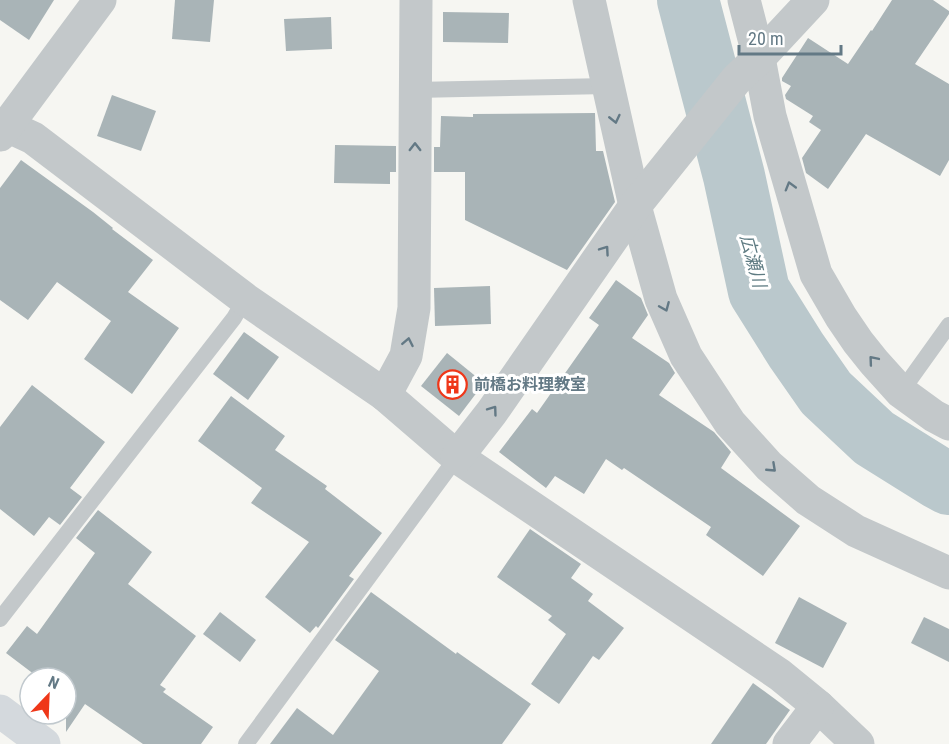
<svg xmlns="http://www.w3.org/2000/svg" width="949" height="744" font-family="'Roboto Condensed','Noto Sans JP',sans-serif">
	<rect width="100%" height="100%" fill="#f6f6f2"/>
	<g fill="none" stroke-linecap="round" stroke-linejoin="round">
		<!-- river -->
		<polyline stroke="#bac8cc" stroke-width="62" points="688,0 734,176 759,291 796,350 826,393 874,438 938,478 949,484"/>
	</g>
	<!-- building -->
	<g fill="#a9b4b7">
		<polygon points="0,0 54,0 29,40 0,20"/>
		<polygon points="175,0 214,0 210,42 172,39"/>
		<polygon points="892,0 933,0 949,11 949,14 915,64 949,84 949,160 940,176 866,134 828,189 806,173 802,158 821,130 809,122 813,116 786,99 785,95 791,86 782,81 782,78 808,38 848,64 871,30 872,31"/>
		<polygon points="443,12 509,13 508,43 443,42"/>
		<polygon points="331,17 332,49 286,51 284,19"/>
		<polygon points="112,95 156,111 141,151 97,136"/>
		<polygon points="595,113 596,151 603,151 615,202 567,270 465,220 465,172 434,172 434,147 440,147 441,116 473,117 473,114"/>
		<polygon points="335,145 396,146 396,172 390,172 390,184 334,183"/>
		<polygon points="21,160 93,212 113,228 112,229 153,260 128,292 179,328 132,394 84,359 111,321 57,282 28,320 0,300 0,188"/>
		<polygon points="616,280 641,298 648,315 632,338 669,363 675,373 659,395 714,432 731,452 721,468 800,526 763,576 706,535 711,527 624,468 622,470 606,459 584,494 555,476 546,488 499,452 532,409 537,413 599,325 589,318"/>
		<polygon points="490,286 491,324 435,326 434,288"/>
		<polygon points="244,332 279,357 248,400 213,374"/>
		<polygon points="447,353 484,383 459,416 421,386"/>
		<polygon points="32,385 105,442 70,488 82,497 60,525 49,517 34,536 0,509 0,427"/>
		<polygon points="231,396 285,436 275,450 327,486 325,489 382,533 349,576 354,579 318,628 316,626 310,633 265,597 309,542 251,503 262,488 198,441"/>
		<polygon points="98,510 152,552 128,584 196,636 160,685 166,689 163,692 213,727 201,744 143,744 85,704 66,732 66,678 39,678 6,653 27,626 37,634 95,553 76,538"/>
		<polygon points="530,529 581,564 571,578 593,594 588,601 624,628 599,660 593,656 559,704 531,684 566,634 548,620 552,616 497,577"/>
		<polygon points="371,592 456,654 457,652 531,704 502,744 270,744 297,708 333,735 379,671 335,640"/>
		<polygon points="799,597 847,623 823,668 775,643"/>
		<polygon points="220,612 256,640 240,662 203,634"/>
		<polygon points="924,617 949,629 949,662 911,643"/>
		<polygon points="753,683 790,710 766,744 711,744"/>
	</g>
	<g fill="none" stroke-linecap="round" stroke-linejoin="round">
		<!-- service -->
		<g stroke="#c3c8ca" stroke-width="16">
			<polyline points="415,90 608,86"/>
			<polyline points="901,392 949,325"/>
			<polyline points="0,619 234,318 245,299"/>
			<polyline points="246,744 457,457"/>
		</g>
		<!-- minor -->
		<g stroke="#c3c8ca" stroke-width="33">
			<polyline points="589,0 635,206 661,299 686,356 730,423 769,466 808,500 856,531 949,573"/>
			<polyline points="744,0 759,58 770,116 816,274 841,317 858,342 874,362 901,392 934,416 949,424"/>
			<polyline points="7,126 33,138 245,299 385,395 457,457 780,675 818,706 858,744"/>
			<polyline points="385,395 406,356 414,308 416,0"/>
			<polyline points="457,457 492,412 635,206 736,80 759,58 813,0"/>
			<polyline points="789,744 818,706"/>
		</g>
		<!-- tertiary -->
		<polyline stroke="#c3c8ca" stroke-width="33" points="0,135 100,0"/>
		<!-- primary -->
		<polyline stroke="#d4d9dd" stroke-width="33" points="0,711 44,744"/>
	</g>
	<!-- one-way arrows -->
	<defs><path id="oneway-chevron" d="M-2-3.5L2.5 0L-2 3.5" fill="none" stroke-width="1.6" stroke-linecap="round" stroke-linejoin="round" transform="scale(1.5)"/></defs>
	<g stroke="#637985">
		<use href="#oneway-chevron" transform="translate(615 119) rotate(77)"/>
		<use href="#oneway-chevron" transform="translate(415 147) rotate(-90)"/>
		<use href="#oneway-chevron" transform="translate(790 186) rotate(-106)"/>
		<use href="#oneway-chevron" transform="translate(605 250) rotate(-55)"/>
		<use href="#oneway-chevron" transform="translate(665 307) rotate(67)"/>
		<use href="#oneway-chevron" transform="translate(408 342) rotate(-79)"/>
		<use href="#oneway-chevron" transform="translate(873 360) rotate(-130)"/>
		<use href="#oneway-chevron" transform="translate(493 410) rotate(-54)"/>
		<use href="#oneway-chevron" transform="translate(772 468) rotate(43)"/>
	</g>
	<!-- icons -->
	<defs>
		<symbol id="building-ring" viewBox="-11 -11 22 22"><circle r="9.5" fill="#fff" stroke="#ef3719" stroke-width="1.5"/><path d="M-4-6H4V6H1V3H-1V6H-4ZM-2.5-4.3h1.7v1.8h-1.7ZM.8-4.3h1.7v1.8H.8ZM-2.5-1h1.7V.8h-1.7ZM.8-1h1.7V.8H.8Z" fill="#ef3719"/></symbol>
	</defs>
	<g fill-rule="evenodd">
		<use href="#building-ring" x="436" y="368" width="33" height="33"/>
	</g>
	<g text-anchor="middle" stroke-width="6" stroke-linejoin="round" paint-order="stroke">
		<!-- poi labels -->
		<g font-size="16" font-weight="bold" fill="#637985" stroke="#fff" text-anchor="start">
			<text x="474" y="390">前橋お料理教室</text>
		</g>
		<!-- water labels -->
		<g font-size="18" font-style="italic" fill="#5e7b82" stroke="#fff">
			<text transform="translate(753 261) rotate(75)" y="6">広瀬川</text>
		</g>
	</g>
	<!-- north arrow -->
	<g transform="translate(48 696) rotate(23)"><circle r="28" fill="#ffffff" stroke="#c1c9ce" stroke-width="1.5"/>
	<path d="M0-4.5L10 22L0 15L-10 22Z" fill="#ef3719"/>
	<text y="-9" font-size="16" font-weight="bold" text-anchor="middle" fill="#637985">N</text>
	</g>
	<!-- scale -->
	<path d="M739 45v9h102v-9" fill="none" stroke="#637985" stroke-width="3"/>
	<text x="748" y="45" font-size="18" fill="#637985" stroke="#ffffff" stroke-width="4.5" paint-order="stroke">20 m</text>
</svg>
